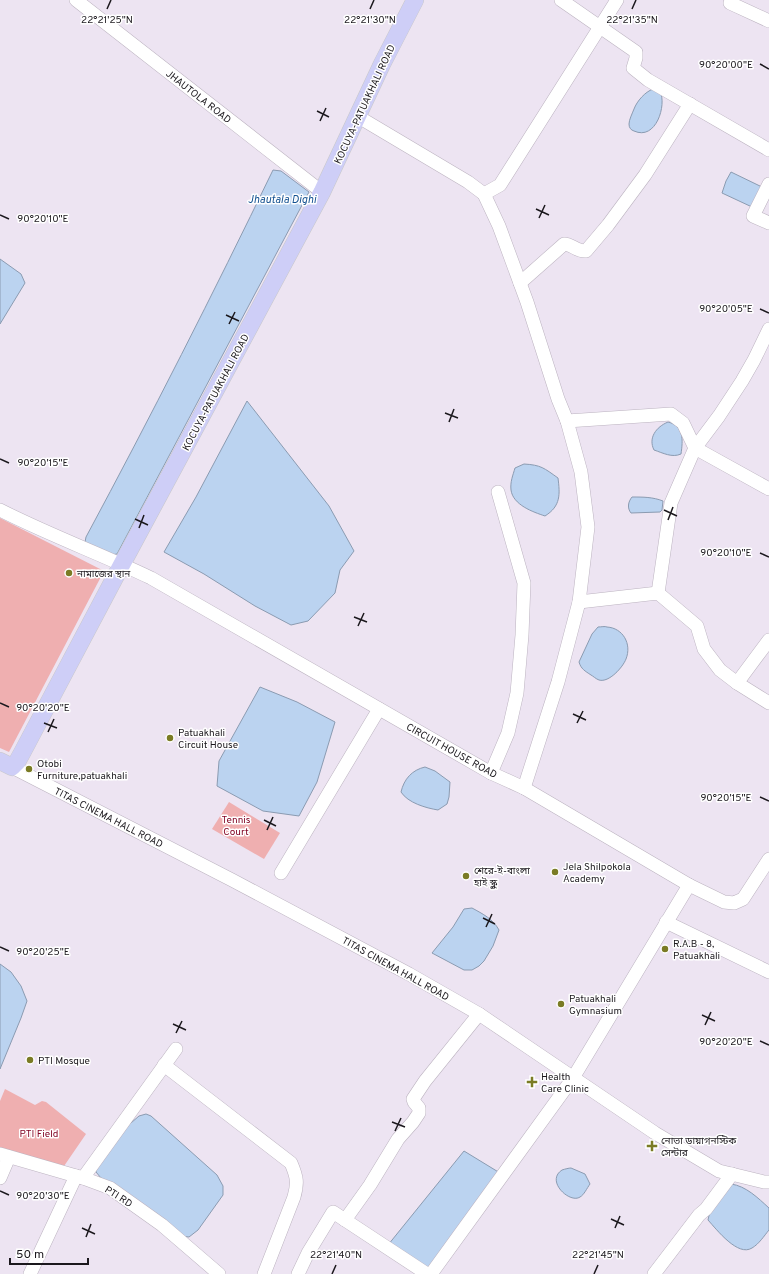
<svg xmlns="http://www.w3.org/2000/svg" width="769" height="1274" font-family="Overpass,'Noto Sans Bengali',sans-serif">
	<rect width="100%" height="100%" fill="#ede4f2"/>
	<!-- green -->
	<g fill="#efafb0">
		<polygon points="0,518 104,571 9,752 0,748"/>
		<polygon points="229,802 280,833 264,859 212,829"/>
		<polygon points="5,1089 35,1105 42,1101 46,1102 86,1134 62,1169 0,1151 0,1101"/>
	</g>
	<!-- water -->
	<g fill="#bbd3f0" stroke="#8b9bb1">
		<path d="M653 89 660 91C667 105 656 141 634 131 631 130 629 128 629 124 629 120 632 114 634 109 637 101 645 92 653 89Z"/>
		<path d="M273 170 281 171 309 192 117 554 111 555 85 542 86 537C151 416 213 294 273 170Z"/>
		<polygon points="731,172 762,187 752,207 722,193 726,181"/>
		<polygon points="0,259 21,274 25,283 0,324"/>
		<polygon points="247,401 329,506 354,551 340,570 335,593 308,621 291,625 255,606 204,574 164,552 196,497"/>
		<path d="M668 422C684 426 683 440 681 454 672 458 663 453 654 450 648 438 656 427 668 422Z"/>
		<path d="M524 464C541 465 544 468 558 478 560 494 561 506 545 516 533 512 513 505 511 490 510 482 513 475 515 468Z"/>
		<path d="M632 497C643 497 653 497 663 501L662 510 660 512 631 513C627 508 628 502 632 497Z"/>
		<path d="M598 627C601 627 605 626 607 627 623 628 632 644 626 659 623 667 609 683 599 680 596 679 593 676 591 675 585 671 581 669 579 662L592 634Z"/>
		<polygon points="260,687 297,702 335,722 317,782 299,816 263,811 217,786 219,761"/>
		<path d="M425 767 435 771 450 782 449 797 447 804 438 810C426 808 408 803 401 792 404 779 412 770 425 767Z"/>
		<path d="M472 908C483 914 493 919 499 930L493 946 484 961 479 966 472 970H464L432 953 453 927 464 909Z"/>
		<polygon points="0,964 11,972 21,986 27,1001 21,1018 0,1069"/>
		<polygon points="146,1114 151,1116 217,1175 223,1186 223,1195 198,1230 189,1237 180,1236 101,1178 96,1172 96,1168 124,1129 139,1116"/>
		<polygon points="464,1151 500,1173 428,1271 388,1245"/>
		<path d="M571 1168 585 1174 590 1184C587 1188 584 1195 580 1197 570 1204 545 1181 562 1170 565 1169 569 1168 571 1168Z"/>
		<path d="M731 1184C746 1186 758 1198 769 1208V1230C764 1236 759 1244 752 1248 738 1257 717 1230 708 1220L710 1211Z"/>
	</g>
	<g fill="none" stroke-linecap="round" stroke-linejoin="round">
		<defs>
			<g id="minor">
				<polyline points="76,0 322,192"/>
				<polyline points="561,0 636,52 636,58 633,68 648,80 769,150"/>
				<polyline points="730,3 769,21"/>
				<polyline points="357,116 468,182 484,194 499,226 527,302 558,399 567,421 581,472 588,527 579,602 558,682 524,788"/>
				<polyline points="769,184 753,216 769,223"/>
				<polyline points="484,194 500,185 617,0"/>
				<path d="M520 283 564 244C572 244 577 252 586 251L608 225 645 175 690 104"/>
				<polyline points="567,421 671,414 683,423 695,448 769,489"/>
				<path d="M0 510C49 535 101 554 151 578L491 773 524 788 689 885 724 902 734 903 743 899 769 859"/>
				<polyline points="658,593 671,503 695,448 719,416 742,381 754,360 769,329"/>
				<polyline points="579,602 658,593 697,626 704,649 720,670 737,683 769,640"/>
				<polyline points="737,683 769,703"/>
				<polyline points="12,767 232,880 409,974 479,1014 655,1133 719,1171 764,1182 769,1182"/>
				<polyline points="491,773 508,733 517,693 522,635 524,583 498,492"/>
				<polyline points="281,873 379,709"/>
				<polyline points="666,922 769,972"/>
				<path d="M164 1065 291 1163C297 1177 298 1183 294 1197L264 1274"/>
				<polyline points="0,1154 83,1178 110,1188 162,1225 219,1274"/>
				<polyline points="0,1178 9,1157"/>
				<polyline points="83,1178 176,1049"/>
				<polyline points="345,1220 427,1274"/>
				<polyline points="30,1274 76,1176"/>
				<polyline points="298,1274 308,1253 333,1212 345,1220 370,1185 398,1139 413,1122 419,1113 419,1108 414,1102 413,1099 425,1081 479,1014"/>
				<polyline points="431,1274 573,1078 689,885"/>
				<polyline points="654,1274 699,1215 706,1209 732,1174"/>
			</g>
			<polyline id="major" points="0,761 12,767 17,762 22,753 122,564 322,192 382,64 415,0"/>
		</defs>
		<!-- minor casing -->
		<use href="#minor" stroke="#bcb3c0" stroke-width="14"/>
		<!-- major casing -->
		<use href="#major" stroke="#c8c8c9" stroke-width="18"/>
		<!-- minor -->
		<use href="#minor" stroke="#fff" stroke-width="13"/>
		<!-- major -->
		<use href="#major" stroke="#cecef7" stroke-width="17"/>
	</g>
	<!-- ticks -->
	<path fill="none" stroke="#1b181d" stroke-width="1.5" d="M107 9 111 0M370 9 374 0M632 9 636 0M760 64 769 69M317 111 329 117M320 121 326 108M536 209 549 215M0 215 9 219M539 218 545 205M760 309 769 313M226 315 239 321M229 324 235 312M445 413 458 418M449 422 454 409M0 459 9 463M664 510 677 516M135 519 148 525M668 520 673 507M139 528 144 515M760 553 769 557M354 617 367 622M358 626 364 613M0 703 9 707M573 714 586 720M44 723 57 728M577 723 583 711M48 732 54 719M760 797 769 801M264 820 276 826M267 830 273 817M483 918 495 924M486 927 492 914M0 947 9 951M702 1015 715 1021M173 1024 186 1030M705 1025 711 1012M176 1033 182 1021M760 1041 769 1045M392 1122 405 1127M395 1131 401 1118M0 1191 9 1195M611 1219 624 1225M82 1228 95 1234M615 1228 620 1216M86 1237 91 1224M332 1274 336 1265M594 1274 598 1265"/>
	<!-- markers -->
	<g fill="#7a7b24" stroke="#fff" stroke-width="1.5">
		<circle cx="69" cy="573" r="4"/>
		<circle cx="170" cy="738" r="4"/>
		<circle cx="29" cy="769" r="4"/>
		<circle cx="555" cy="872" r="4"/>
		<circle cx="466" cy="876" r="4"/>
		<circle cx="665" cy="949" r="4"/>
		<circle cx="561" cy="1004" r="4"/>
		<circle cx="30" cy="1060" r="4"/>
		<path d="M530 1076h4v4h4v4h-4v4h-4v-4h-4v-4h4z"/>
		<path d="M650 1140h4v4h4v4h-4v4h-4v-4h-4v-4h4z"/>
	</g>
	<g text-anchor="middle" stroke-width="3" stroke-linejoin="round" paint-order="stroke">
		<!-- street labels -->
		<g font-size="10" fill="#1b181d" stroke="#fff">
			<text transform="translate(199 96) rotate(38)" y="4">JHAUTOLA ROAD</text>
			<text transform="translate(364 104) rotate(-65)" y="4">KOCUYA-PATUAKHALI ROAD</text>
			<text transform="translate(215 392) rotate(-62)" y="4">KOCUYA-PATUAKHALI ROAD</text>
			<text transform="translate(452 750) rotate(29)" y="4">CIRCUIT HOUSE ROAD</text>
			<text transform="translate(109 817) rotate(27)" y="4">TITAS CINEMA HALL ROAD</text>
			<text transform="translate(396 968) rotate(29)" y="4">TITAS CINEMA HALL ROAD</text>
			<text transform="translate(119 1196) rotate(32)" y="4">PTI RD</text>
		</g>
		<!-- poi labels -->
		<g font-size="10" fill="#1b181d" stroke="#fff" text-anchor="start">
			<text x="77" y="577">নামাজের স্থান</text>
			<text x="178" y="736">Patuakhali<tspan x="178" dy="12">Circuit House</tspan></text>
			<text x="37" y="767">Otobi<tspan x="37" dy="12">Furniture,patuakhali</tspan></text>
			<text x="563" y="870">Jela Shilpokola<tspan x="563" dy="12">Academy</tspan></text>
			<text x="474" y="874">শেরে-ই-বাংলা<tspan x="474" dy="12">হাই স্কুল</tspan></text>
			<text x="673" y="947">R.A.B - 8,<tspan x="673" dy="12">Patuakhali</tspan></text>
			<text x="569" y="1002">Patuakhali<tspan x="569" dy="12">Gymnasium</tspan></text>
			<text x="38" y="1064">PTI Mosque</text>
			<text x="541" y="1080">Health<tspan x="541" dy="12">Care Clinic</tspan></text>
			<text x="661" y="1144">নোভা ডায়াগনস্টিক<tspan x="661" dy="12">সেন্টার</tspan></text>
		</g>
		<!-- park labels -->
		<g font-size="10" fill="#820625" stroke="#fff">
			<text x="236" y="823">Tennis<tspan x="236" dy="12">Court</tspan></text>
			<text x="39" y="1137">PTI Field</text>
		</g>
		<!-- water labels -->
		<g font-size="11" font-style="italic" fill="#125090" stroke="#fff">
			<text x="282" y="203">Jhautala Dighi</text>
		</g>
	</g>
	<g font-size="10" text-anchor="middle" fill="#1b181d" stroke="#fff" stroke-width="3" stroke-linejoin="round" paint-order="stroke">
		<text x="107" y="23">22°21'25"N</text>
		<text x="370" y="23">22°21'30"N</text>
		<text x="632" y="23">22°21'35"N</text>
		<text x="726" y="68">90°20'00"E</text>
		<text x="43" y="222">90°20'10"E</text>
		<text x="726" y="312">90°20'05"E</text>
		<text x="43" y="466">90°20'15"E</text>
		<text x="726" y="556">90°20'10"E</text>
		<text x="43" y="711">90°20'20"E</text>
		<text x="726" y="801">90°20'15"E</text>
		<text x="43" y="955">90°20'25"E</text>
		<text x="726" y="1045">90°20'20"E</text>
		<text x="43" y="1199">90°20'30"E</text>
		<text x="336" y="1258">22°21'40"N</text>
		<text x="598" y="1258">22°21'45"N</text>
	</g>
	<!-- scale -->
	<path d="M10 1258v6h78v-6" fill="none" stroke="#1b181d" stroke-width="2"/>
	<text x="16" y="1258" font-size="12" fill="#1b181d" stroke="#ffffff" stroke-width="3" paint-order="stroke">50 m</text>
</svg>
